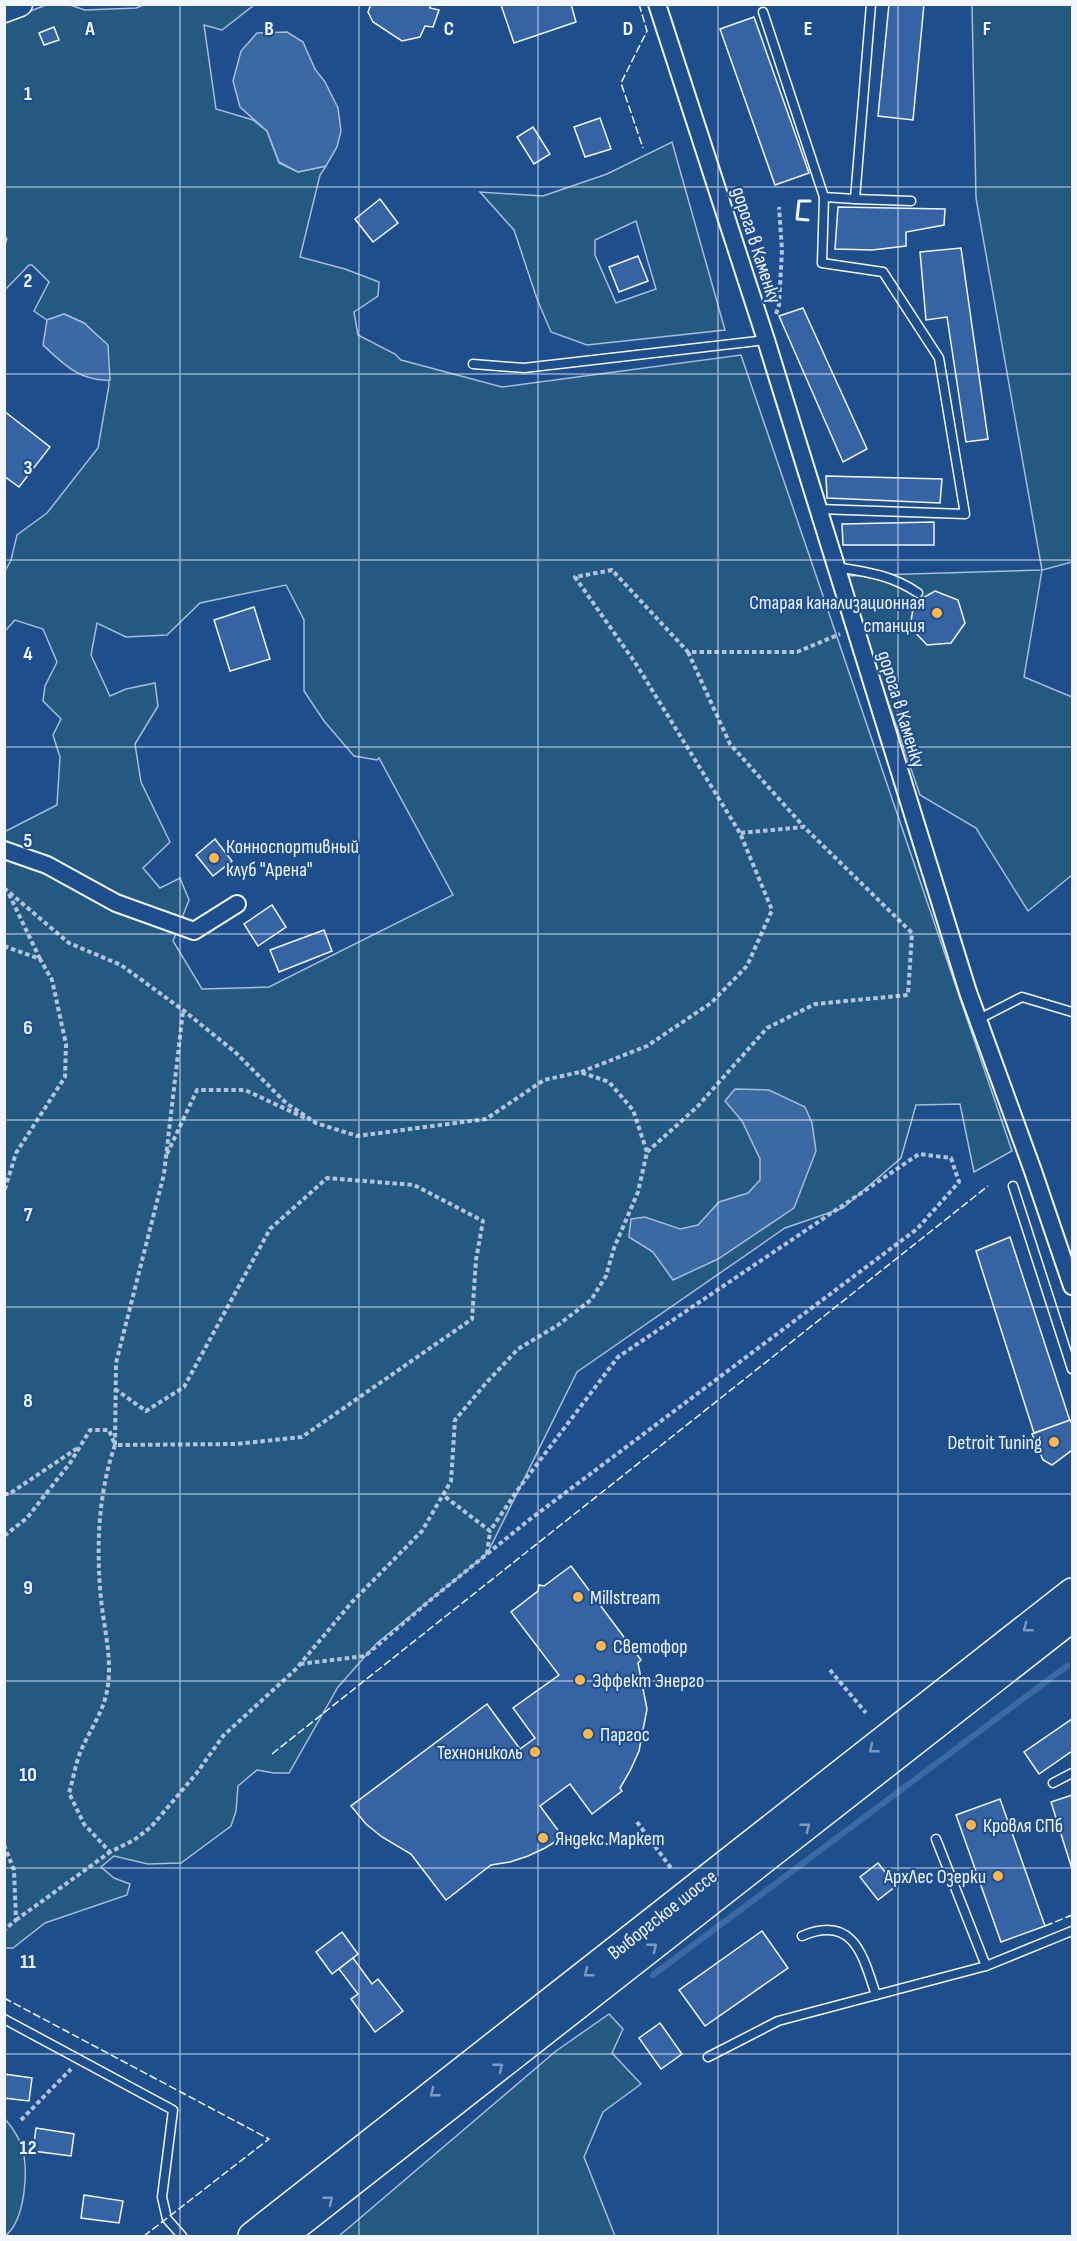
<svg xmlns="http://www.w3.org/2000/svg" width="1077" height="2241" font-family="'Sofia Sans Condensed',sans-serif">
	<rect width="100%" height="100%" fill="#1f4e8c"/>
	<!-- green -->
	<g fill="#245a82" stroke="#a8bbd7" stroke-width="1.5" fill-rule="evenodd">
		<path d="M146 4 254 5 222 30 204 25 216 109 253 120 267 131 279 163 298 172 326 166 320 175 300 257 345 269 379 282 378 296 354 312 358 335 395 354 401 360 502 387 741 355 1012 1151 974 1172 960 1104 916 1105 901 1158 843 1208 785 1228 577 1372 487 1554 377 1643 338 1687 289 1773H274L257 1770 238 1786 236 1811 231 1826 181 1863 148 1864 114 1856 101 1867 114 1878 130 1884 127 1895 45 1923 13 1948H5L4 832 57 805 60 757 53 735 61 719 43 701 45 686 57 662 43 629 15 620 5 631V571L11 560 17 535 47 513 98 448 109 385 107 345 84 323 64 314 47 320 34 311 49 282 32 265H29L5 290V244L7 239 4 235V21L46 5H70L85 10 136 8ZM286 585 304 620V691L324 721 354 756 377 760 379 758 453 895 269 987 202 989 173 941 189 900 180 878 160 888 143 868 170 842 141 782 135 744 158 706 155 683 126 689 110 696 91 655 97 623 126 637 167 635 200 603Z"/>
		<polygon points="972,5 1072,5 1072,562 1042,570 1024,677 1072,697 1072,875 1028,911 976,828 920,795 845,576 1042,570 976,198"/>
		<path d="M672 142 725 330 587 345 551 332 537 299 514 230 480 192 543 196 607 174ZM636 221 656 289 616 303 595 255V240Z"/>
		<polygon points="609,2014 623,2029 612,2053 641,2084 603,2112 584,2157 615,2236 339,2236 556,2051"/>
		<path d="M5 2119C11 2126 19 2138 22 2147 29 2171 25 2221 5 2236Z"/>
	</g>
	<!-- water -->
	<g fill="#3b69a3" stroke="#a8bbd7" stroke-width="1.5">
		<polygon points="287,32 303,42 315,69 325,82 338,108 341,131 337,147 326,166 298,172 279,162 267,131 240,107 233,81 241,51 257,33"/>
		<path d="M64 314 84 323 108 345 110 380C81 382 63 364 43 345L47 320Z"/>
		<polygon points="735,1089 769,1090 805,1107 812,1123 816,1151 794,1208 718,1259 673,1280 653,1252 629,1237 631,1219 645,1217 680,1229 698,1225 719,1202 748,1193 760,1180 760,1159 742,1121 725,1101"/>
	</g>
	<g fill="none" stroke-linecap="round" stroke-linejoin="round">
		<!-- stream -->
		<polyline stroke="#3b69a3" stroke-width="6" points="653,1975 1067,1666"/>
	</g>
	<!-- building -->
	<g fill="#3563a3" stroke="#f2f6ff" stroke-width="1.5">
		<polygon points="371,4 430,4 430,8 439,10 433,27 425,26 420,37 402,41 373,22 368,12"/>
		<polygon points="571,4 576,22 514,43 501,5"/>
		<polygon points="889,4 924,4 913,120 878,116"/>
		<polygon points="754,17 809,173 775,185 720,29"/>
		<polygon points="54,27 59,40 44,45 39,33"/>
		<polygon points="600,118 611,149 585,157 574,127"/>
		<polygon points="533,127 550,154 534,164 517,137"/>
		<polygon points="380,199 398,223 373,242 355,219"/>
		<polygon points="838,207 945,209 944,225 906,232 906,246 872,250 835,249"/>
		<polygon points="961,248 988,439 966,442 947,317 926,320 920,252"/>
		<polygon points="638,256 648,281 619,292 609,267"/>
		<polygon points="803,308 867,449 843,462 779,316"/>
		<polygon points="4,411 50,447 19,487 4,476"/>
		<polygon points="826,476 942,479 940,503 827,498"/>
		<polygon points="934,522 934,545 843,545 842,524"/>
		<polygon points="935,591 958,600 965,623 951,643 927,645 910,627 914,603"/>
		<polygon points="254,607 270,659 230,671 214,620"/>
		<polygon points="215,839 232,861 213,876 196,855"/>
		<polygon points="272,905 286,927 258,946 244,924"/>
		<polygon points="324,930 332,951 279,972 270,950"/>
		<polygon points="1010,1237 1070,1421 1034,1433 976,1251"/>
		<polygon points="1070,1420 1072,1424 1072,1450 1052,1465 1043,1460 1032,1434"/>
		<polygon points="571,1566 641,1660 638,1663 647,1709 639,1751 630,1771 620,1788 622,1791 592,1814 570,1784 540,1806 563,1837 545,1848 528,1856 510,1862 491,1865 446,1900 411,1854 382,1837 366,1824 351,1806 487,1704 520,1749 535,1738 513,1708 559,1675 511,1612 538,1591 539,1585 544,1586"/>
		<polygon points="1072,1719 1072,1751 1039,1774 1024,1752"/>
		<polygon points="1072,1795 1072,1869 1051,1802"/>
		<polygon points="1000,1799 1045,1926 1001,1942 956,1815"/>
		<polygon points="878,1863 896,1886 878,1900 860,1877"/>
		<polygon points="762,1931 788,1968 705,2026 679,1990"/>
		<polygon points="342,1932 358,1954 332,1974 316,1952"/>
		<polygon points="353,1958 372,1984 378,1979 403,2011 375,2032 351,1999 358,1994 339,1969"/>
		<polygon points="660,2023 682,2054 661,2069 639,2038"/>
		<polygon points="4,2074 32,2078 29,2101 4,2098"/>
		<polygon points="36,2128 74,2134 71,2156 33,2151"/>
		<polygon points="84,2195 123,2201 119,2223 81,2218"/>
	</g>
	<g fill="none" stroke-linecap="round" stroke-linejoin="round">
		<defs>
			<g id="lane">
				<polyline points="763,12 824,197 855,199 871,4"/>
				<polyline points="855,199 911,201"/>
				<polyline points="473,364 524,368 766,340"/>
				<polyline points="818,509 965,514 939,358 883,272 822,263 824,197"/>
				<path d="M836 567C867 572 892 575 918 593"/>
				<polyline points="979,1019 1022,997 1072,1012"/>
				<polyline points="1013,1186 1072,1369"/>
				<polyline points="1053,1783 1072,1773"/>
				<polyline points="936,1839 986,1966"/>
				<path d="M802 1936C854 1914 863 1956 876 1995"/>
				<polyline points="4,2019 173,2110 162,2197 167,2219 182,2236"/>
				<polyline points="708,2057 778,2021 986,1966 1072,1931"/>
			</g>
			<g id="street">
				<polyline points="657,4 766,340 968,992 1033,1171 1072,1286"/>
				<polyline points="4,850 47,865 116,903 194,931 237,904"/>
			</g>
			<polyline id="secondary" points="4,10 20,4"/>
			<g id="primary">
				<polyline points="252,2236 1072,1592"/>
				<polyline points="283,2236 1072,1618"/>
			</g>
		</defs>
		<!-- lane casing -->
		<use href="#lane" stroke="#f2f6ff" stroke-width="11"/>
		<!-- street casing -->
		<use href="#street" stroke="#f2f6ff" stroke-width="20"/>
		<!-- secondary casing -->
		<use href="#secondary" stroke="#f2f6ff" stroke-width="27"/>
		<!-- primary casing -->
		<use href="#primary" stroke="#f2f6ff" stroke-width="30"/>
		<!-- path -->
		<g stroke="#b3c4dc" stroke-width="4" stroke-dasharray="4.5 3" stroke-linecap="butt">
			<polyline points="776,314 779,305 782,250 779,207"/>
			<polyline points="688,652 730,744 804,827"/>
			<path d="M4 888 69 943 121 965 183 1010 235 1052 286 1103 316 1123 357 1136 486 1119 544 1080 580 1072 609 1082 633 1110 647 1152 638 1192 614 1248 606 1276 591 1300 558 1325 518 1349 486 1383 455 1420 451 1481 422 1531 352 1602 296 1669 223 1736 196 1774 151 1827 134 1840 110 1852 84 1824 69 1793C73 1780 75 1766 80 1753 88 1733 103 1713 107 1691 113 1661 104 1629 101 1599 96 1548 98 1494 115 1445L109 1430H90L70 1463 27 1518 4 1536"/>
			<polyline points="9,894 40,959"/>
			<polyline points="4,946 40,959 52,980 66,1044 65,1077 16,1153 4,1192"/>
			<polyline points="581,1072 647,1046 711,1003 747,966 772,910 740,833 636,664 575,577 612,570 688,652 797,652 840,634"/>
			<polyline points="647,1152 697,1107 767,1028 815,1004 908,995 912,933 804,827 740,833"/>
			<polyline points="167,1154 197,1090 245,1090 305,1118"/>
			<polyline points="115,1389 146,1411 184,1387 270,1229 327,1178 414,1185 483,1221 476,1260 472,1319 302,1437 236,1444 115,1445 116,1363 164,1174 183,1011"/>
			<polyline points="4,1494 9,1494 79,1447"/>
			<polyline points="487,1554 490,1531"/>
			<polyline points="300,1664 365,1656 434,1597 529,1520 917,1229 959,1182 951,1158 919,1154 618,1357 519,1488 490,1531 443,1495"/>
			<polyline points="830,1670 866,1713"/>
			<polyline points="637,1822 671,1868"/>
			<polyline points="4,1845 14,1870 16,1920 4,1930"/>
			<polyline points="16,1920 110,1852"/>
			<polyline points="21,2120 71,2069"/>
		</g>
		<!-- lane -->
		<use href="#lane" stroke="#1f4e8c" stroke-width="8"/>
		<!-- street -->
		<use href="#street" stroke="#1f4e8c" stroke-width="16"/>
		<!-- secondary -->
		<use href="#secondary" stroke="#1f4e8c" stroke-width="24"/>
		<!-- primary -->
		<use href="#primary" stroke="#1f4e8c" stroke-width="27"/>
		<!-- fence -->
		<g stroke="#f2f6ff" stroke-width="1.5" stroke-dasharray="8 3" stroke-linecap="butt">
			<polyline points="639,4 647,31 621,83 643,148"/>
			<polyline points="272,1754 988,1186"/>
			<polyline points="1045,1926 1072,1915"/>
			<polyline points="4,1998 269,2139 144,2236"/>
		</g>
		<!-- wall -->
		<polyline stroke="#f2f6ff" stroke-width="3" points="808,220 797,219 799,201 810,201"/>
	</g>
	<!-- one-way arrows -->
	<defs><path id="oneway-chevron" d="M-2-3.5L2.5 0L-2 3.5" fill="none" stroke-width="1.6" stroke-linecap="round" stroke-linejoin="round" transform="scale(1.5)"/></defs>
	<g stroke="#7e9ac0">
		<use href="#oneway-chevron" transform="translate(1027 1628) rotate(142)"/>
		<use href="#oneway-chevron" transform="translate(873 1749) rotate(142)"/>
		<use href="#oneway-chevron" transform="translate(806 1827) rotate(-38)"/>
		<use href="#oneway-chevron" transform="translate(653 1947) rotate(-38)"/>
		<use href="#oneway-chevron" transform="translate(588 1973) rotate(142)"/>
		<use href="#oneway-chevron" transform="translate(499 2067) rotate(-38)"/>
		<use href="#oneway-chevron" transform="translate(434 2093) rotate(142)"/>
		<use href="#oneway-chevron" transform="translate(329 2200) rotate(-38)"/>
	</g>
	<!-- grid -->
	<path fill="none" stroke="#f2f6ff" stroke-width="1.5" stroke-opacity="0.55" d="M180 4V2236M359 4V2236M538 4V2236M718 4V2236M898 4V2236M4 187H1072M4 374H1072M4 560H1072M4 747H1072M4 934H1072M4 1120H1072M4 1307H1072M4 1494H1072M4 1681H1072M4 1868H1072M4 2054H1072"/>
	<!-- markers -->
	<g fill="#ffb74d" stroke="#1f4e8c" stroke-width="2">
		<circle cx="937" cy="613" r="6"/>
		<circle cx="214" cy="858" r="6"/>
		<circle cx="1054" cy="1442" r="6"/>
		<circle cx="578" cy="1597" r="6"/>
		<circle cx="601" cy="1646" r="6"/>
		<circle cx="580" cy="1680" r="6"/>
		<circle cx="588" cy="1734" r="6"/>
		<circle cx="535" cy="1752" r="6"/>
		<circle cx="971" cy="1825" r="6"/>
		<circle cx="543" cy="1838" r="6"/>
		<circle cx="998" cy="1876" r="6"/>
	</g>
	<g text-anchor="middle" stroke-width="4.5" stroke-linejoin="round" paint-order="stroke">
		<!-- street labels -->
		<g font-size="20" fill="#f2f6ff" stroke="#1f4e8c">
			<text transform="translate(757 245) rotate(72)" y="7">дорога в Каменку</text>
			<text transform="translate(902 709) rotate(73)" y="7">дорога в Каменку</text>
			<text transform="translate(662 1914) rotate(-38)" y="7">Выборгское шоссе</text>
		</g>
		<!-- poi labels -->
		<g font-size="20" fill="#f2f6ff" stroke="#1f4e8c" text-anchor="start">
			<text x="925" y="609" text-anchor="end">Старая канализационная<tspan x="925" dy="23">станция</tspan></text>
			<text x="226" y="853">Конноспортивный<tspan x="226" dy="23">клуб "Арена"</tspan></text>
			<text x="1042" y="1449" text-anchor="end">Detroit Tuning</text>
			<text x="590" y="1604">Millstream</text>
			<text x="613" y="1653">Светофор</text>
			<text x="592" y="1687">Эффект Энерго</text>
			<text x="600" y="1741">Паргос</text>
			<text x="523" y="1759" text-anchor="end">Технониколь</text>
			<text x="983" y="1832">Кровля СПб</text>
			<text x="555" y="1845">Яндекс.Маркет</text>
			<text x="986" y="1883" text-anchor="end">АрхЛес Озерки</text>
		</g>
	</g>
	<g font-size="20" text-anchor="middle" font-weight="bold" fill="#f2f6ff" stroke="#1f4e8c" stroke-width="4.5" stroke-linejoin="round" paint-order="stroke">
		<text x="90" y="35">A</text>
		<text x="269" y="35">B</text>
		<text x="449" y="35">C</text>
		<text x="628" y="35">D</text>
		<text x="808" y="35">E</text>
		<text x="987" y="35">F</text>
		<text x="28" y="100">1</text>
		<text x="28" y="287">2</text>
		<text x="28" y="474">3</text>
		<text x="28" y="660">4</text>
		<text x="28" y="847">5</text>
		<text x="28" y="1034">6</text>
		<text x="28" y="1221">7</text>
		<text x="28" y="1407">8</text>
		<text x="28" y="1594">9</text>
		<text x="28" y="1781">10</text>
		<text x="28" y="1968">11</text>
		<text x="28" y="2154">12</text>
	</g>
	<!-- border -->
	<rect width="1077" height="2241" fill="none" stroke="#f2f6ff" stroke-width="12"/>
</svg>
